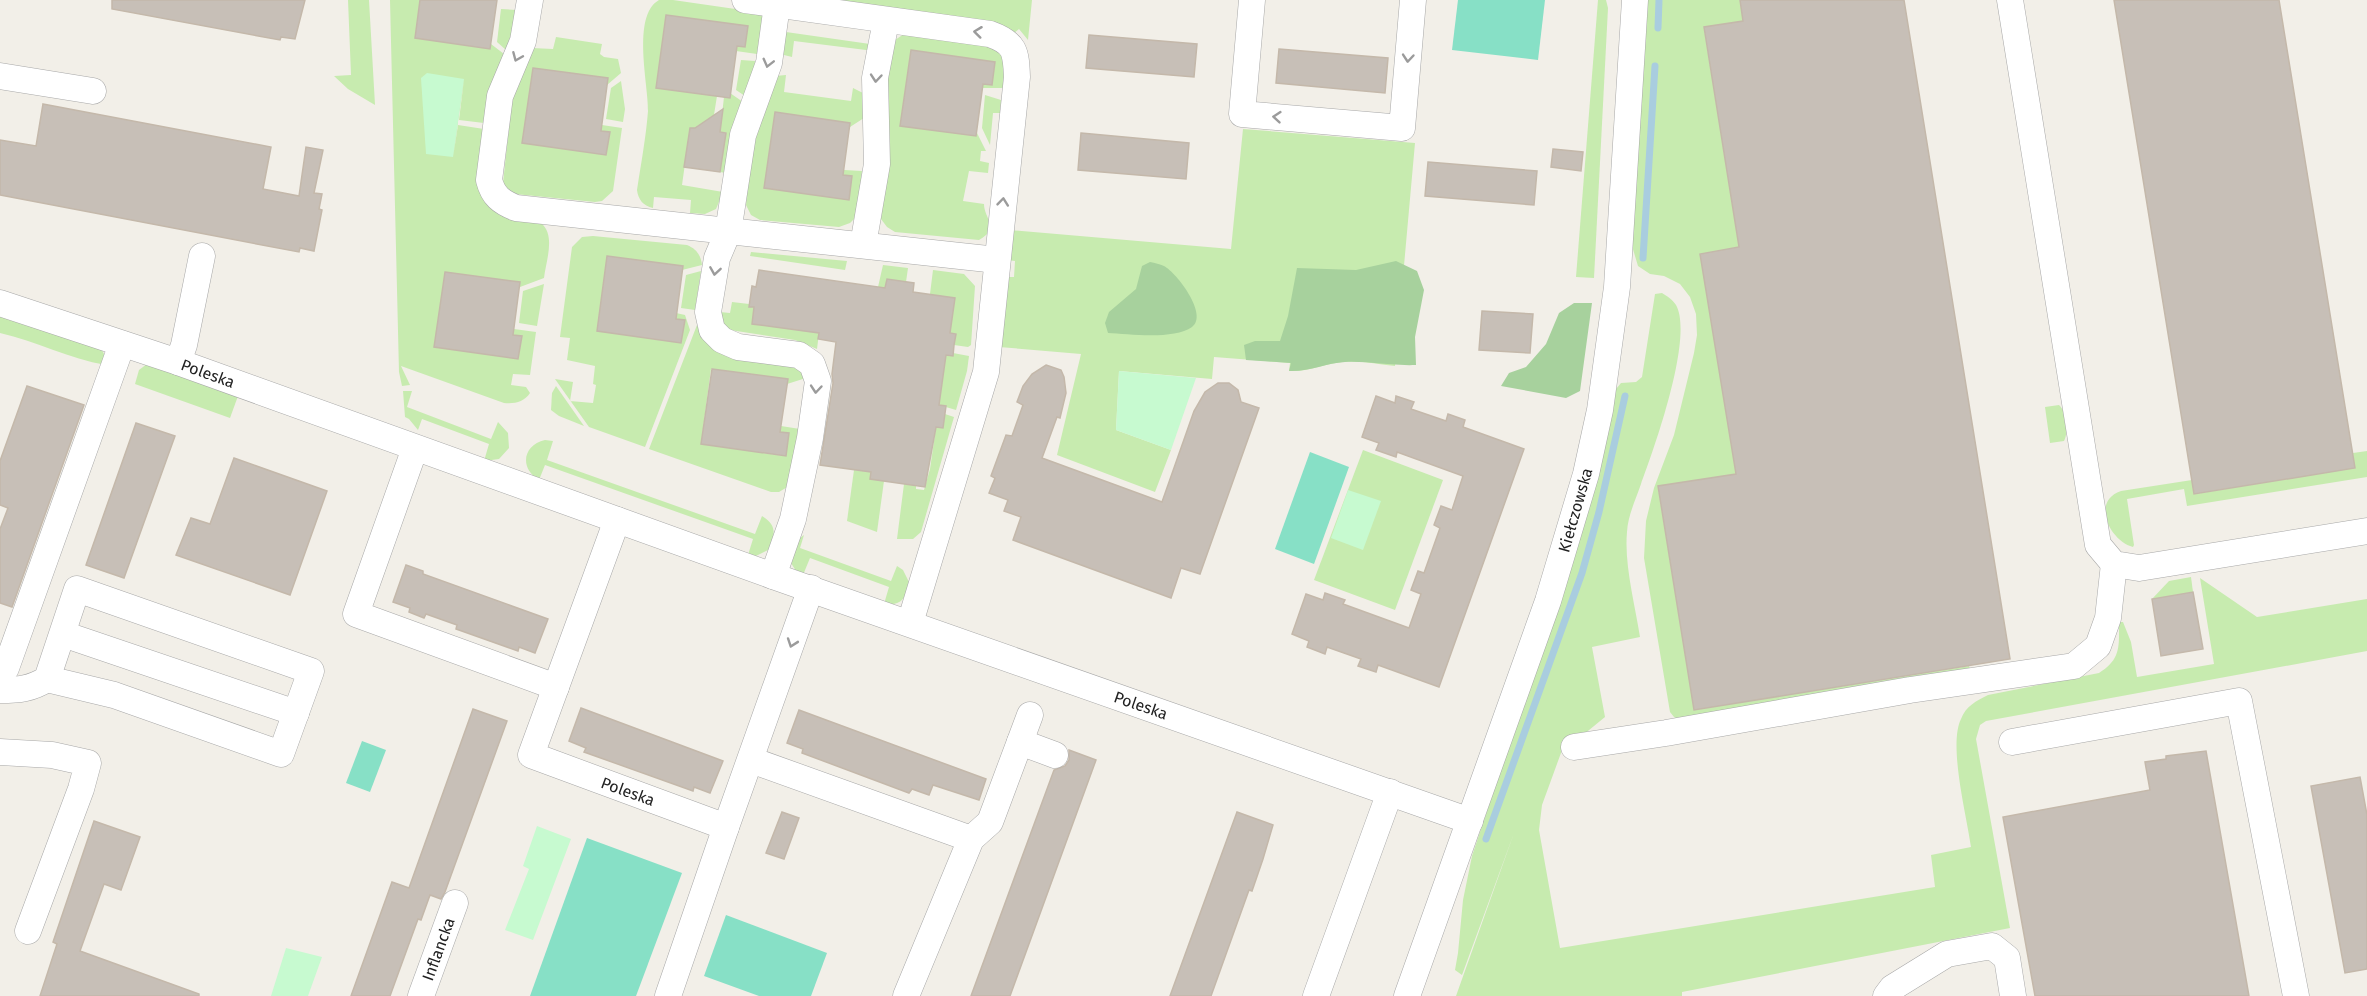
<svg xmlns="http://www.w3.org/2000/svg" width="2367" height="996" font-family="'Fira Sans',sans-serif">
	<rect width="100%" height="100%" fill="#f2efe8"/>
	<!-- grass -->
	<g fill="#c7ebaf">
		<polygon points="348,0 369,0 375,105 348,89 334,76 351,75"/>
		<path d="M390 0H420L415 38 490 49 491 44 504 54 484 123 459 120 464 79 453 157 458 125 484 129 488 205 503 216 541 223C556 235 546 261 544 278L520 287V282L445 272 434 347 518 359 522 336 513 335 514 329 536 332 530 375 513 374 511 385 526 387 530 393C524 402 515 404 504 403L401 366 410 385 402 386 399 372Z"/>
		<path d="M659 0H673L763 13 757 54 736 51 737 46H745L748 26 666 15 656 88 717 96 713 121 698 129 690 128 682 185 723 192 716 209 705 214 690 213 691 200 654 197 653 208C643 206 638 199 637 190 641 164 646 137 648 111 649 86 631 16 659 0Z"/>
		<polygon points="811,0 1032,0 1028,40 1019,29 1012,35"/>
		<polygon points="1598,0 1606,0 1608,8 1594,278 1576,277"/>
		<polygon points="1645,0 1740,0 1743,21 1704,28 1739,247 1700,254 1736,474 1658,487 1694,710 1969,666 1971,672 1680,720 1674,717 1670,712 1644,558 1646,521 1654,488 1674,435 1694,353 1697,335 1696,314 1690,297 1680,284 1664,276 1650,274 1638,266 1632,246"/>
		<polygon points="501,9 516,10 512,32 506,50 497,42"/>
		<polygon points="779,31 870,44 874,51 794,41 792,57 780,54"/>
		<path d="M904 34 997 48 1005 60 1003 88H983V84L992 85 995 62 911 50 900 125 975 136 976 131 986 151H981L980 161 989 163 988 173 969 171 963 201 984 204C984 219 1001 228 979 240L895 232 887 227 881 219 886 86 895 40Z"/>
		<polygon points="556,37 602,44 600,54 604,57 618,59 621,73 607,85 608,78 533,68 522,143 606,155 610,132 601,131 602,125 622,128 613,191 602,201 595,202 515,194 509,192 503,183 512,98 532,48 553,49"/>
		<polygon points="741,60 755,61 754,75 745,96 736,90"/>
		<polygon points="786,75 784,92 851,101 853,88 863,93 864,118 850,127 850,123 775,112 843,175 844,170 862,171 857,216 850,223 839,227 760,220 751,215 746,205 751,136 775,76"/>
		<polygon points="621,81 625,109 623,122 606,119 611,88"/>
		<polygon points="730,93 743,102 726,173 720,172 726,133 720,132 724,97 729,98"/>
		<polygon points="985,95 1001,100 1000,113 993,113 990,145 982,128"/>
		<path d="M1243 129 1415 143 1395 366C1377 364 1360 360 1342 362 1323 364 1308 372 1289 371L1290 363 1214 357 1212 379 1119 371 1116 430 1171 450 1155 492 1057 455 1081 354 999 347 1005 277H1014L1015 261 1007 260 1009 230 1231 249Z"/>
		<path d="M593 236 687 245C697 249 701 256 702 265L682 270V266L607 256 597 331 681 343 685 320 676 319V313L685 315 690 330 645 447 589 427 555 379 573 382 570 401 593 403 596 385 593 384 595 366 567 360 570 338 560 337 572 247 582 237Z"/>
		<polygon points="751,252 847,261 845,270 750,256"/>
		<polygon points="883,265 908,268 906,282 887,279 885,288 878,287"/>
		<polygon points="933,270 964,274 975,286 971,345 968,347 954,345 956,334 950,333 930,294"/>
		<polygon points="701,271 695,310 681,308 686,275"/>
		<polygon points="544,284 537,326 519,323 523,291"/>
		<path d="M1662 293C1667 296 1673 300 1676 305 1694 337 1654 449 1641 484 1636 499 1628 515 1627 532 1624 564 1635 605 1640 637L1592 647 1605 717 1583 735 1565 742 1542 805 1539 830 1560 948 1935 887 1931 855 1971 847C1967 817 1948 745 1961 719 1966 706 1976 701 1988 695L2099 673C2121 659 2119 647 2119 622H2123L2131 642 2137 677 2214 664 2200 578 2257 617 2367 599V651L1986 721 1980 725 1976 739 2010 928 1682 992V996H1456L1514 833 1462 975 1455 970 1458 953 1463 900 1472 856 1521 709 1616 389 1621 383 1636 382 1642 377 1655 294Z"/>
		<polygon points="732,302 749,304 749,307 754,307 752,324 819,333 817,349 795,340 730,330 722,323 720,312 730,313"/>
		<path d="M0 314 101 348 106 358V365C69 359 36 341 0 333Z"/>
		<polygon points="697,325 701,334 799,368 806,378 787,384 787,379 711,369 701,444 785,456 789,433 780,432 781,426 800,429 789,486 779,492 771,492 649,449"/>
		<polygon points="953,353 969,356 967,371 956,410 939,405 946,355"/>
		<polygon points="147,364 238,396 230,418 135,384 139,370"/>
		<polygon points="556,386 584,426 559,416 551,410 552,393"/>
		<polygon points="403,391 412,391 407,407 491,439 498,422 508,433 509,448 499,459 484,461 489,444 422,419 418,430 409,419 405,417"/>
		<path d="M2059 405C2067 412 2069 431 2064 441L2050 443 2045 407Z"/>
		<polygon points="945,414 954,417 921,532 913,539 897,539 904,484 916,485 916,489 924,490 930,469 936,427 943,428"/>
		<path d="M545 440 553 441 547 460 755 534 762 516C777 525 775 534 770 549L756 556 748 555 753 539 545 465 539 480C519 468 523 445 545 440Z"/>
		<polygon points="1363,450 1443,480 1395,610 1314,580"/>
		<path d="M2367 451V477L2187 506 2184 489 2127 499 2134 545 2133 547C2109 540 2091 501 2121 491L2192 480 2195 494 2354 468 2353 453Z"/>
		<polygon points="854,470 871,472 884,481 877,532 847,521"/>
		<path d="M804 535 800 548 891 581 897 566 903 570 910 584C905 599 901 606 884 604L889 587 810 558 803 575 796 571 791 563 797 540Z"/>
		<polygon points="2191,577 2193,592 2152,599 2169,581"/>
	</g>
	<!-- forest -->
	<g fill="#a7d19d">
		<path d="M1396 261 1417 271 1424 290 1415 337 1416 365C1392 366 1369 361 1345 362 1326 363 1309 372 1289 371L1291 363 1246 360 1244 345 1255 341H1280L1288 316 1297 268 1356 270Z"/>
		<path d="M1150 262C1155 263 1160 264 1164 266 1177 273 1209 315 1192 327 1174 340 1129 334 1108 333L1105 323 1109 312 1136 289 1142 266Z"/>
		<polygon points="1574,303 1592,303 1580,391 1566,398 1501,386 1509,373 1526,367 1546,344 1559,313"/>
	</g>
	<!-- park -->
	<g fill="#c7fad0">
		<polygon points="427,73 464,79 453,157 426,154 421,78"/>
		<polygon points="1119,371 1196,378 1171,450 1116,430"/>
		<polygon points="1348,490 1381,501 1363,550 1331,538"/>
		<polygon points="537,826 571,839 533,940 505,930 529,869 523,866"/>
		<polygon points="286,948 322,957 308,996 271,996"/>
	</g>
	<!-- pitch -->
	<g fill="#87e0c6">
		<polygon points="1458,0 1545,0 1538,60 1452,50"/>
		<polygon points="1310,452 1349,467 1314,564 1275,549"/>
		<polygon points="362,741 386,750 370,792 346,783"/>
		<polygon points="587,838 682,873 636,996 530,996"/>
		<polygon points="726,915 827,953 811,996 759,996 704,976"/>
	</g>
	<g fill="none" stroke-linecap="round" stroke-linejoin="round">
		<!-- stream -->
		<g stroke="#a9cddf" stroke-width="7">
			<polyline points="1658,28 1659,0"/>
			<polyline points="1643,258 1655,66"/>
			<polyline points="1486,839 1582,573 1599,512 1625,396"/>
		</g>
	</g>
	<!-- building -->
	<g fill="#c7bfb7" stroke="#c4b8aa" stroke-width="1.5">
		<polygon points="112,0 305,0 295,39 281,37 280,40 112,9"/>
		<polygon points="420,0 497,0 490,49 415,38"/>
		<polygon points="1740,0 1904,0 2010,659 1694,710 1658,486 1736,474 1700,254 1739,247 1704,27 1743,21"/>
		<polygon points="2114,0 2279,0 2355,468 2194,494"/>
		<polygon points="666,15 748,26 745,47 737,46 730,98 656,88"/>
		<polygon points="1089,35 1197,44 1194,77 1086,68"/>
		<polygon points="1279,49 1388,58 1385,93 1276,83"/>
		<polygon points="911,50 995,62 992,85 983,84 976,136 900,126"/>
		<polygon points="533,68 608,78 601,131 610,132 606,155 522,143"/>
		<polygon points="43,104 271,147 263,189 299,196 306,147 323,150 314,193 322,194 319,209 322,210 314,251 300,248 299,252 0,195 0,140 36,146"/>
		<polygon points="723,109 720,132 726,133 720,172 684,167 690,128 695,128"/>
		<polygon points="775,112 850,123 843,175 852,176 849,200 764,188"/>
		<polygon points="1081,133 1189,143 1186,179 1078,170"/>
		<polygon points="1553,149 1583,152 1581,171 1551,167"/>
		<polygon points="1428,162 1537,171 1534,205 1425,196"/>
		<polygon points="607,256 683,266 676,319 685,320 681,343 597,331"/>
		<polygon points="759,270 885,288 887,279 914,283 913,292 955,298 950,333 956,334 954,345 953,356 946,355 939,405 946,406 943,428 936,427 925,487 870,479 871,472 820,465 833,383 832,374 836,342 818,339 819,333 752,324 754,307 749,307 752,286 756,287"/>
		<polygon points="445,272 520,282 513,335 522,336 518,359 434,347"/>
		<polygon points="1482,311 1533,314 1530,353 1479,350"/>
		<polygon points="1046,365 1061,370 1064,377 1066,393 1060,418 1057,417 1042,458 1162,502 1194,411 1205,392 1218,383 1229,383 1238,390 1241,402 1259,408 1200,574 1181,568 1171,598 1013,540 1021,517 1004,511 1008,500 989,493 995,478 991,476 1006,435 1012,436 1023,405 1017,402 1023,386 1032,374"/>
		<polygon points="712,369 788,379 780,432 789,433 786,456 701,444"/>
		<polygon points="27,386 84,405 12,607 0,603 0,529 8,508 0,505 0,461"/>
		<polygon points="1376,396 1395,403 1396,396 1414,402 1411,409 1446,421 1448,414 1465,420 1463,427 1524,449 1439,687 1378,665 1376,672 1358,666 1361,659 1327,647 1325,654 1307,647 1309,641 1292,634 1306,594 1323,600 1325,593 1345,600 1343,604 1409,628 1421,594 1411,590 1418,571 1424,573 1440,528 1434,525 1441,506 1452,510 1463,476 1397,452 1396,457 1376,450 1379,443 1362,437"/>
		<polygon points="136,423 175,436 124,578 86,565"/>
		<polygon points="234,458 327,491 290,595 176,555 191,518 210,524"/>
		<polygon points="406,565 423,571 423,574 548,619 535,653 519,647 518,651 456,629 457,625 426,614 424,618 409,612 410,608 393,602"/>
		<polygon points="2193,592 2203,649 2161,656 2152,599"/>
		<polygon points="581,708 723,761 710,793 694,787 693,791 584,752 586,748 569,741"/>
		<polygon points="473,709 507,721 445,892 441,899 430,895 421,920 418,919 390,996 351,996 392,882 409,888"/>
		<polygon points="799,710 986,779 979,800 933,785 929,795 912,789 909,793 802,753 803,749 787,743"/>
		<polygon points="1069,750 1096,760 1010,996 971,996 1054,770 1065,766 1069,760"/>
		<polygon points="2206,751 2249,996 2035,996 2003,817 2150,790 2145,762 2166,759 2166,756"/>
		<polygon points="2360,777 2367,815 2367,969 2345,973 2311,786"/>
		<polygon points="782,812 799,818 784,859 766,853"/>
		<polygon points="1237,812 1273,825 1263,859 1252,891 1249,890 1211,996 1170,996"/>
		<polygon points="94,821 140,837 121,890 104,884 80,951 199,994 199,996 40,996 57,944 53,942"/>
	</g>
	<g fill="none" stroke-linecap="round" stroke-linejoin="round">
		<defs>
			<g id="minor">
				<path d="M530 0 523 41 500 96 489 180C493 196 501 202 516 208L997 260"/>
				<path d="M745 0 990 34C1015 43 1016 51 1017 77L986 372 910 623"/>
				<polyline points="1252,0 1242,114 1402,128 1413,0"/>
				<polyline points="2010,0 2098,545 2114,564 2139,568 2367,531"/>
				<polyline points="0,76 93,91"/>
				<polyline points="863,245 877,164 875,78 886,21"/>
				<polyline points="0,303 178,362 773,576 1470,821"/>
				<polyline points="178,362 184,345 202,256"/>
				<polyline points="415,448 356,614 556,687"/>
				<polyline points="617,520 531,755 726,827 811,588"/>
				<polyline points="773,576 793,519 810,438 818,381 812,364 799,355 738,347 722,340 712,330 708,312 717,258 728,232 743,135 769,63 777,5"/>
				<polyline points="63,634 296,713"/>
				<polyline points="6,668 122,344"/>
				<path d="M0 690C19 690 31 689 47 679L114 695 281 754 311 671 77 589 47 679"/>
				<polyline points="1020,742 1055,755"/>
				<polyline points="2012,742 2239,701 2296,996"/>
				<polyline points="1574,747 1666,733 1910,690 2074,666 2098,646 2108,618 2114,564"/>
				<polyline points="0,752 52,755 88,763 81,789 28,931"/>
				<polyline points="751,760 971,839"/>
				<polyline points="421,996 455,903"/>
				<polyline points="668,996 726,827"/>
				<polyline points="906,996 971,839 990,822 1030,715"/>
				<polyline points="1316,996 1390,792"/>
				<polyline points="1407,996 1548,601 1586,474 1600,410 1617,287 1635,0"/>
				<polyline points="1886,996 1892,988 1947,954 1992,946 2007,958 2013,996"/>
			</g>
		</defs>
		<!-- minor casing -->
		<use href="#minor" stroke="#a8a8a8" stroke-width="27"/>
		<!-- minor -->
		<use href="#minor" stroke="#fff" stroke-width="26"/>
	</g>
	<!-- one-way arrows -->
	<defs><path id="oneway-chevron" d="M-2-3.5L2.5 0L-2 3.5" fill="none" stroke-width="1.6" stroke-linecap="round" stroke-linejoin="round" transform="scale(1.5)"/></defs>
	<g stroke="#9b9b9b">
		<use href="#oneway-chevron" transform="translate(978 32) rotate(-173)"/>
		<use href="#oneway-chevron" transform="translate(517 57) rotate(113)"/>
		<use href="#oneway-chevron" transform="translate(1408 58) rotate(95)"/>
		<use href="#oneway-chevron" transform="translate(768 63) rotate(104)"/>
		<use href="#oneway-chevron" transform="translate(876 78) rotate(95)"/>
		<use href="#oneway-chevron" transform="translate(1277 117) rotate(-175)"/>
		<use href="#oneway-chevron" transform="translate(1003 202) rotate(-84)"/>
		<use href="#oneway-chevron" transform="translate(715 271) rotate(99)"/>
		<use href="#oneway-chevron" transform="translate(816 389) rotate(95)"/>
		<use href="#oneway-chevron" transform="translate(792 643) rotate(109)"/>
	</g>
	<g text-anchor="middle" stroke-width="4.5" stroke-linejoin="round" paint-order="stroke">
		<!-- street labels -->
		<g font-size="16" fill="#212121" stroke="#fff">
			<text transform="translate(208 373) rotate(20)" y="6">Poleska</text>
			<text transform="translate(1575 510) rotate(-74)" y="6">Kiełczowska</text>
			<text transform="translate(1141 705) rotate(19)" y="6">Poleska</text>
			<text transform="translate(628 791) rotate(20)" y="6">Poleska</text>
			<text transform="translate(438 949) rotate(-70)" y="6">Inflancka</text>
		</g>
	</g>
</svg>
